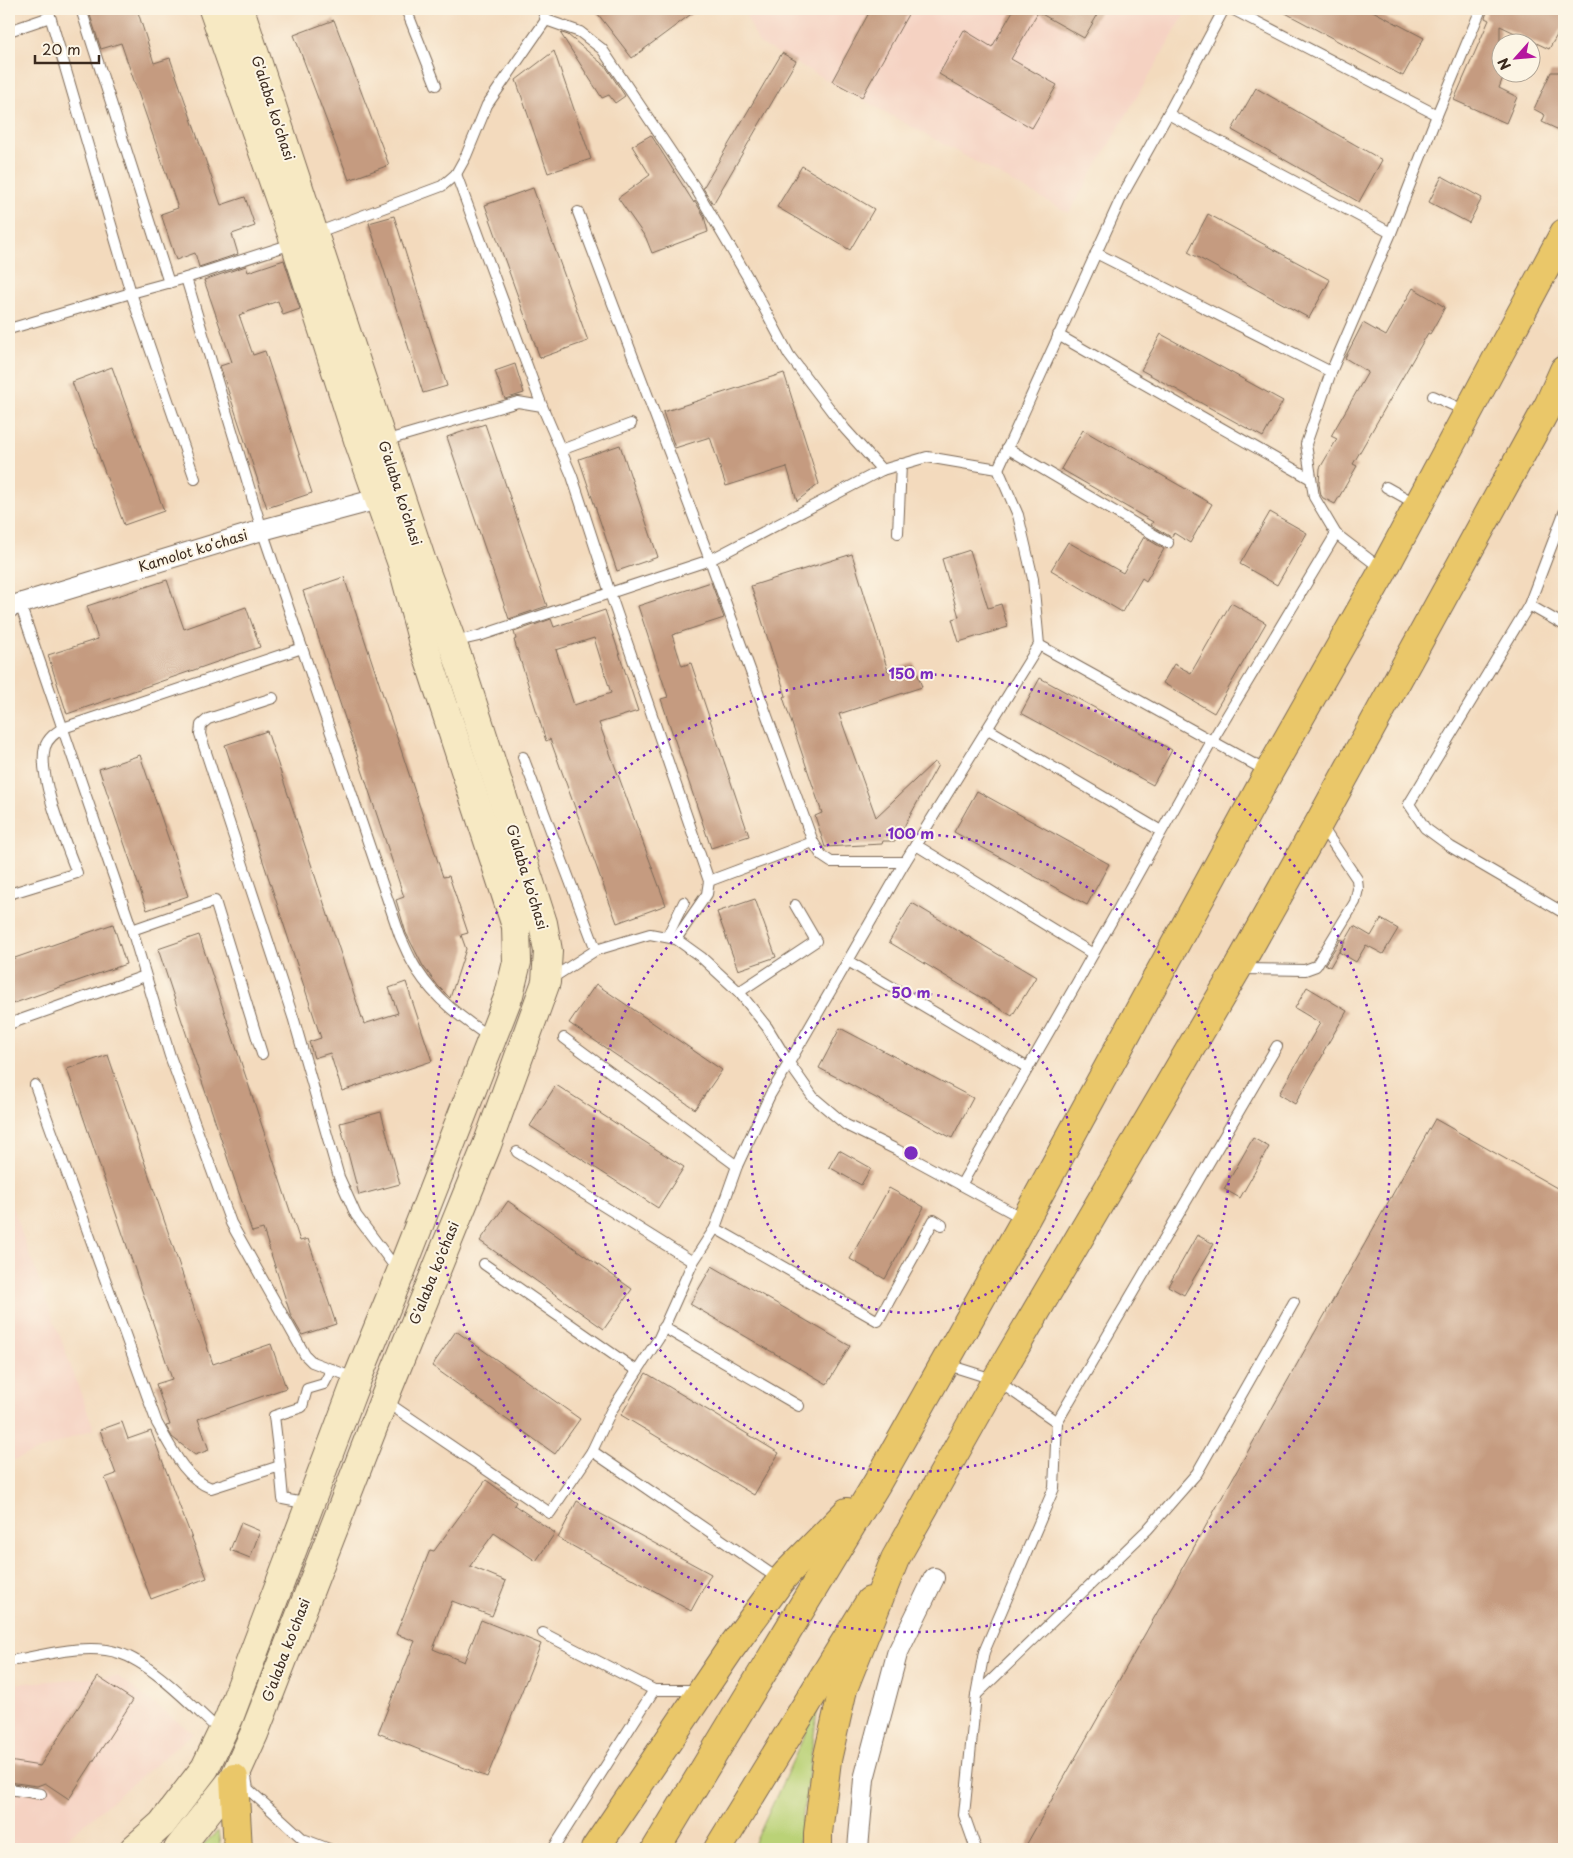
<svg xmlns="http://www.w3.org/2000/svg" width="1573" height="1858" font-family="'Playpen Sans',sans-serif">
	<rect width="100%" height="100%" fill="#fcf5e5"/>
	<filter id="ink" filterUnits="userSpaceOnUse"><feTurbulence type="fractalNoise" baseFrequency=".02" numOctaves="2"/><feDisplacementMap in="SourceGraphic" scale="10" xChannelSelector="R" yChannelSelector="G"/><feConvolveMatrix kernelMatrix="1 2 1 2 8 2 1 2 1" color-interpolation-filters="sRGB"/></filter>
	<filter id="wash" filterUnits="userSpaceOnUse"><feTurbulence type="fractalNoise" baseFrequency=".0096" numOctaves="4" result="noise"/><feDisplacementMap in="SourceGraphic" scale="20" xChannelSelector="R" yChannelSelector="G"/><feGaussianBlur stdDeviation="1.12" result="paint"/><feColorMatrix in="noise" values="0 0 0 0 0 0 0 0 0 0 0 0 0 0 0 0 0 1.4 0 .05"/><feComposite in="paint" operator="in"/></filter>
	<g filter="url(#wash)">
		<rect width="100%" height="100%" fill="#f3dabd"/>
		<!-- built -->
		<g fill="#f5d2c2">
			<polygon points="743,9 1188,9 1069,213 759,43"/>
			<polygon points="9,1199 94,1429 9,1462"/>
			<polygon points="117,1676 193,1733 54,1849 9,1849 9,1684"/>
		</g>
		<!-- green -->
		<g fill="#bad277" stroke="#7a7e4a">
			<polygon points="818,1706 798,1849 752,1849"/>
			<polygon points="218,1831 221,1849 198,1849"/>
		</g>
		<g id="blocks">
			<!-- building -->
			<g fill="#c59b80" fill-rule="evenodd">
				<polygon points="88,9 137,9 154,63 170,58 221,205 245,197 255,226 232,234 238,254 199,267 195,253 176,260 161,214 178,208 121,43 101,49"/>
				<polygon points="594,9 698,9 632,58"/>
				<polygon points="871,9 911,9 862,97 832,81"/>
				<polygon points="1014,9 1101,9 1084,38 1038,12 1011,59 1057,85 1032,128 939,74 964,30 992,47"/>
				<polygon points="1278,9 1369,9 1424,38 1403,76"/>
				<polygon points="1488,9 1564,9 1564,23 1549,49 1500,26 1500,72 1505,72 1499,88 1517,97 1506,123 1454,100 1489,20 1485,18"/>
				<polygon points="334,20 389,165 349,180 294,35"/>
				<polygon points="562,33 568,35 606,67 625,96 615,103 609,95 602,98 561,34"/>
				<polygon points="554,51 591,159 548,173 516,80"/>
				<polygon points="782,53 796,61 713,204 703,188"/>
				<polygon points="1551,72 1564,72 1564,119 1559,130 1542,122 1545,115 1534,109"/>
				<polygon points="1256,88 1382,160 1359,202 1232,130"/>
				<polygon points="651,135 694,203 695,201 704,216 708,232 652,253 646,238 618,198 650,175 632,146"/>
				<polygon points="802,166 874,209 850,250 777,207"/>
				<polygon points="1442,176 1482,198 1469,223 1429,202"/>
				<polygon points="533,188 588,341 540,358 485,205"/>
				<polygon points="1208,214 1330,280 1309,318 1188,252"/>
				<polygon points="394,216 447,386 423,393 369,223"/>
				<polygon points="284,260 300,309 283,315 278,301 239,315 253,355 265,351 312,493 267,508 220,366 232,362 204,280 246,266 248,272"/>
				<polygon points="1413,288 1445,307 1430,334 1428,333 1353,464 1357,466 1335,504 1323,498 1321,495 1319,484 1320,468 1337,439 1331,436 1368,372 1345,358 1363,323 1386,336"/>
				<polygon points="1161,334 1283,401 1263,437 1141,370"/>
				<polygon points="515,364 524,393 505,399 495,371"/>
				<polygon points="112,367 164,511 124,525 72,382"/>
				<polygon points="784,373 819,484 797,501 787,467 726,486 710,437 675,448 663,412"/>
				<polygon points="485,424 547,606 509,619 447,437"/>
				<polygon points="1083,430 1212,504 1190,543 1174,533 1171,537 1151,525 1153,522 1061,469"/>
				<polygon points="620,445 658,557 617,571 579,459"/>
				<polygon points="1270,512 1307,533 1277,585 1240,564"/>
				<polygon points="1144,537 1164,549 1146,581 1142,578 1122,612 1051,570 1068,542 1123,573"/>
				<polygon points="970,550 988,608 1001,604 1008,627 959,642 952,619 959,617 942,559"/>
				<polygon points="852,554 888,671 914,663 922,687 839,714 876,817 934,762 938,765 896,841 883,841 882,844 825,847 815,816 822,813 783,697 786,696 751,586"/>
				<polygon points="344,577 443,877 449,876 468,933 461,935 466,949 450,998 438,986 423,966 406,933 396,900 404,897 303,591"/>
				<polygon points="167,580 184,629 246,607 260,647 67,714 48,655 98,639 87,606"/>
				<polygon points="711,582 724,618 672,635 682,666 691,663 749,836 711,848 661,699 668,697 638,606"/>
				<polygon points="1231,603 1266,623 1214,713 1163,683 1174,664 1191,673"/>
				<path d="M605 610 638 711 599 723 666 905 617 923 550 739 546 741 514 640 516 639 514 632 551 619 554 627ZM594 638 611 693 574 705 556 650Z"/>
				<polygon points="1040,678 1172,750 1153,785 1021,713"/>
				<polygon points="267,731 364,1024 398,1013 389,988 406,982 432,1061 342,1091 330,1053 314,1058 309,1042 321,1038 225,745"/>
				<polygon points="140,755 188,896 147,910 99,769"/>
				<polygon points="977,791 1109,864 1087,905 954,832"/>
				<polygon points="755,899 776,957 738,970 717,912"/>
				<polygon points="912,903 1036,977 1012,1016 889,942"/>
				<polygon points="1381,919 1398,929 1383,954 1366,945 1356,962 1339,952 1354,926 1371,936"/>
				<polygon points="113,924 126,964 9,1005 9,960"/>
				<polygon points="199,935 300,1241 308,1239 336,1324 302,1335 291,1316 263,1229 252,1232 158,949"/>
				<polygon points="1341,939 1345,941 1330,967 1325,964"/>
				<polygon points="596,984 722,1070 695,1109 569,1023"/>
				<polygon points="1307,987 1347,1011 1323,1052 1324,1053 1295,1104 1279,1094 1320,1023 1295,1008"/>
				<polygon points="840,1028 973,1098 952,1138 819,1068"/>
				<polygon points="108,1055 213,1364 271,1344 286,1388 198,1419 209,1450 195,1455 172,1437 166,1426 170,1425 156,1384 172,1379 67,1069"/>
				<polygon points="556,1085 684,1167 658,1208 530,1126"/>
				<polygon points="381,1112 400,1184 359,1195 340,1123"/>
				<polygon points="1435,1119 1564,1192 1564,1849 1024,1849"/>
				<polygon points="1253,1138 1269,1147 1240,1198 1224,1189"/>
				<polygon points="839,1150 871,1168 861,1185 829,1167"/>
				<polygon points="889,1188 924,1207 885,1279 850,1259"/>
				<polygon points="508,1201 632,1289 604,1329 480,1241"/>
				<polygon points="1197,1235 1214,1244 1184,1295 1168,1286"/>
				<polygon points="712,1266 850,1346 827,1384 690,1304"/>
				<polygon points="456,1331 580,1419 555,1454 432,1366"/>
				<polygon points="646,1373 779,1453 754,1495 621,1415"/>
				<polygon points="122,1422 128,1439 151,1431 207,1578 151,1599 105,1478 116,1474 100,1430"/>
				<polygon points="486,1480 516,1502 514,1505 555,1533 536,1561 494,1533 470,1566 506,1581 492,1616 452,1601 433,1649 464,1662 481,1620 541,1644 487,1777 378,1733 415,1641 396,1634 430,1550 434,1551"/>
				<polygon points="577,1501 711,1574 691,1611 558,1538"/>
				<polygon points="241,1523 260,1531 250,1558 230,1550"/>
				<polygon points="98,1677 133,1700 69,1799 45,1783 37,1786 9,1782 9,1761 40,1766"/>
			</g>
		</g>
	</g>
	<g filter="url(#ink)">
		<use href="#blocks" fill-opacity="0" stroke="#7b6856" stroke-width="1"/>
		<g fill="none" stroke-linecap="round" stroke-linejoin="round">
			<defs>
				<g id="service">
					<polyline points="48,9 131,293 195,479"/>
					<polyline points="81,9 169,283"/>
					<polyline points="406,9 436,85"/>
					<polyline points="542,9 546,20"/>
					<polyline points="1232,9 1437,115"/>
					<polyline points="9,31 50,17"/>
					<polyline points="1168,114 1391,233"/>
					<polyline points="456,174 542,406"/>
					<polyline points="578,212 710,560 813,842 822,856 831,862 905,862"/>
					<polyline points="316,233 442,186 456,174 466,156 487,105 546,20 580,32 602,49 696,189 747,276 789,355 845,429 882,470"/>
					<polyline points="1096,253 1331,372"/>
					<path d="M186 278 262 530 400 936C405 947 410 960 417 970 436 1000 463 1019 491 1038"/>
					<polyline points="9,329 131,293 186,278 295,243"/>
					<polyline points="1058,335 1311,479"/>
					<polyline points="1433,396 1468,412"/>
					<polyline points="1550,405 1564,414"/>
					<polyline points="384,441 518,402 542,406 572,476 610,593 709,881 707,894 676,939"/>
					<polyline points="1007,448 1168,543"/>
					<polyline points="561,450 631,424"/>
					<polyline points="998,469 1122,196 1168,114 1224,9"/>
					<polyline points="1386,487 1418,505"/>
					<polyline points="1564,513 1529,605 1409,804 1425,828 1451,847 1564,913"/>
					<polyline points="898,533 901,464"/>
					<polyline points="1383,570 1336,534 1314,497 1306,444 1331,372 1391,233 1437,115 1481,9"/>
					<polyline points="20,604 132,930 170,1056 231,1223 305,1355 312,1362 357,1379"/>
					<polyline points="1529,605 1564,625"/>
					<polyline points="453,642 479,636 710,560 882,470 927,457 998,469 1018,515 1033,579 1039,645 905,862 789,1063 767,1027 739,992 701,957 676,939 650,934 596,950 549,980"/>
					<polyline points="1039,645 1268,772"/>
					<polyline points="273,698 208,719 201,725 200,734 294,1020 339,1177 356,1215 398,1271"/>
					<polyline points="988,729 1161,831"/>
					<polyline points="523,757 596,950"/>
					<polyline points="916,845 1093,954"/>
					<polyline points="709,881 813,842"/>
					<path d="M9 894 77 873C66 844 37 776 45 747 48 738 55 733 63 728L302 648"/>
					<polyline points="132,930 215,901 262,1054"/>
					<polyline points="667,937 684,902"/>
					<polyline points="848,961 1028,1068"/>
					<polyline points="1241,969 1305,970 1316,966 1355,902 1358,889 1357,879 1320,824"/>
					<polyline points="739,992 816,941 795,905"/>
					<polyline points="9,1024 145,976"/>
					<polyline points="564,1038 737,1166"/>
					<path d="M35 1085 157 1423C171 1447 184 1478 211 1488L280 1466 283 1499 309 1504"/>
					<polyline points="517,1152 693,1262"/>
					<polyline points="961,1185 1078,981 1212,741 1336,534"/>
					<polyline points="715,1228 878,1321 934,1220 942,1225"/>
					<polyline points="484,1264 637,1371"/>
					<polyline points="663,1327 799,1406"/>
					<polyline points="945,1364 996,1380 1057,1422 1054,1488 984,1652 976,1695 964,1815 976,1849"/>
					<polyline points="385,1401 550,1513 592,1451 780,1580"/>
					<polyline points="1057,1422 1277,1046"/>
					<polyline points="592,1451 611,1411 659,1338 693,1262 715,1228 737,1166 770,1095 789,1063 813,1097 846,1125 897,1150 1024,1219"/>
					<polyline points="280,1466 274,1416 302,1407 307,1389 324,1384 332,1369"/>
					<polyline points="543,1633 654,1690"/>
					<path d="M9 1661C41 1656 87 1642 119 1653 152 1663 194 1708 221 1732"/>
					<polyline points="976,1695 1147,1530 1197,1473 1294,1302"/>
					<polyline points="246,1777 248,1789 303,1839 329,1849"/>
					<polyline points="9,1789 41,1794"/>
					<polyline points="553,1849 654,1690 699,1690"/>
				</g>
				<g id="minor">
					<polyline points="9,607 262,530 378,499"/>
					<polyline points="858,1849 864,1779 897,1654 934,1578"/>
				</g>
				<g id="secondary">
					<polyline points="134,1849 162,1824 205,1768 229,1718 357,1379 400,1274 509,995 517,962 516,926 422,639 402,564 359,443 295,243 213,9"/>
					<polyline points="178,1849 234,1778 254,1734 388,1389 487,1145 546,982 548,951 543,923 459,661 421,559 240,9"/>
				</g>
				<polyline id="primary" points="718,1849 870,1601"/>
				<g id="trunk">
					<polyline points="234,1778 238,1849"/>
					<polyline points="595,1849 731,1648 781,1580 788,1572 847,1512"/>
					<polyline points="656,1849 877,1483 1025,1220 1269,772 1383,571 1564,233"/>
					<polyline points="818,1849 818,1833 827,1760 843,1689 895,1559 996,1380 1237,969 1319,823 1549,404 1564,370"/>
				</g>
			</defs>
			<!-- service casing -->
			<use href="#service" stroke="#7b6856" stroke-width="12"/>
			<!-- minor casing -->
			<use href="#minor" stroke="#7b6856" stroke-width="22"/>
			<!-- secondary casing -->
			<use href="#secondary" stroke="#7b6856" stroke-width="30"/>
			<!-- primary casing -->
			<use href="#primary" stroke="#7b6856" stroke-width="30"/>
			<!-- trunk casing -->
			<use href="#trunk" stroke="#7b6856" stroke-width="30"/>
			<!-- service -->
			<use href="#service" stroke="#fff" stroke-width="10"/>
			<!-- minor -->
			<use href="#minor" stroke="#fff" stroke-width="20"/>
			<!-- secondary -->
			<use href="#secondary" stroke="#f7e9c3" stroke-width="28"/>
			<!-- primary -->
			<use href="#primary" stroke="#eac769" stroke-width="28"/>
			<!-- trunk -->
			<use href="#trunk" stroke="#eac769" stroke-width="28"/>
		</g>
	</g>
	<!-- distance rings -->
	<g fill="none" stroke="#7b2cbf" stroke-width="2.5" stroke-dasharray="2.5 5">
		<circle cx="911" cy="1153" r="160"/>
		<circle cx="911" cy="1153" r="319"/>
		<circle cx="911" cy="1153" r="479"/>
	</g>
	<g text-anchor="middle" stroke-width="4" stroke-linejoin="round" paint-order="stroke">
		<!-- street labels -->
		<g font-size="14" fill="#3b2a1e" stroke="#fcf5e5">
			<text transform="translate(273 108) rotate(72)" y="5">G'alaba ko'chasi</text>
			<text transform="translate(400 493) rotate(72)" y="5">G'alaba ko'chasi</text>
			<text transform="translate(193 551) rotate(-17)" y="5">Kamolot koʻchasi</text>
			<text transform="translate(527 877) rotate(73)" y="5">G'alaba ko'chasi</text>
			<text transform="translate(434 1273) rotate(-68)" y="5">G'alaba ko'chasi</text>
			<text transform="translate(286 1650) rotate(-69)" y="5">G'alaba ko'chasi</text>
		</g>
	</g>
	<circle cx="911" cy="1153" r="8" fill="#7b2cbf" stroke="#fcf5e5" stroke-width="2.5"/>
	<g font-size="15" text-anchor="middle" font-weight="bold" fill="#7b2cbf" stroke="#fcf5e5" stroke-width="4" stroke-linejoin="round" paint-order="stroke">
		<text x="911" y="679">150 m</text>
		<text x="911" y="839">100 m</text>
		<text x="911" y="998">50 m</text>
	</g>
	<!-- margin -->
	<rect width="1573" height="1858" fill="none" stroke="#fcf5e5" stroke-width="30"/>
	<!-- north arrow -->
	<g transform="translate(1516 58) rotate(243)"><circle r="24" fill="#fcf5e5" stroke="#afa495"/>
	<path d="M0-4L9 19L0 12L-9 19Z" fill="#b5179e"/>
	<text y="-8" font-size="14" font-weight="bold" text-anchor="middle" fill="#3b2a1e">N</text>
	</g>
	<!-- scale -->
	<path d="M35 55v8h64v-8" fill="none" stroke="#3b2a1e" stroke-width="2.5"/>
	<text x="42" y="55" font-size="15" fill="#3b2a1e" stroke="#fcf5e5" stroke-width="4" paint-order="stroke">20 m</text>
</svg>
